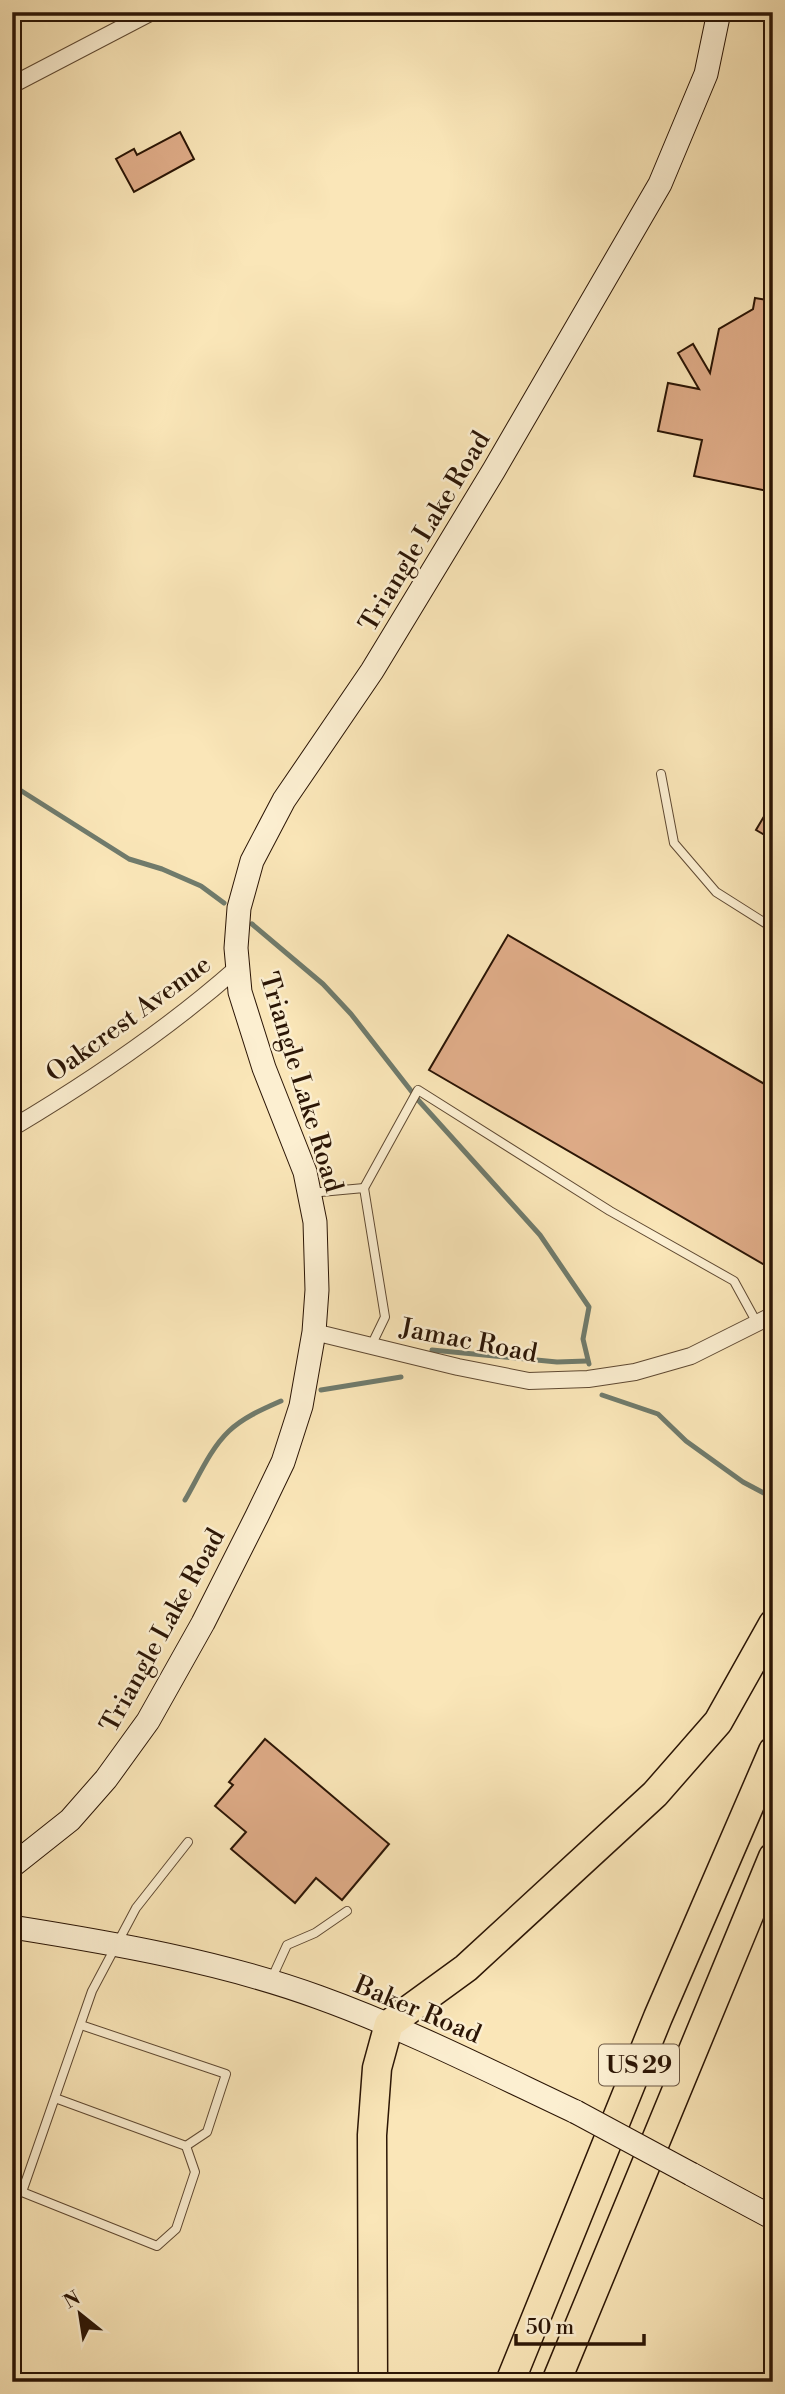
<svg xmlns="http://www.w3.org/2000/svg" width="785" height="2394" font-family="'Libre Bodoni',serif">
	<rect width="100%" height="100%" fill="#fae6b8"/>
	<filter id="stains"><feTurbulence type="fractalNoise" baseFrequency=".00286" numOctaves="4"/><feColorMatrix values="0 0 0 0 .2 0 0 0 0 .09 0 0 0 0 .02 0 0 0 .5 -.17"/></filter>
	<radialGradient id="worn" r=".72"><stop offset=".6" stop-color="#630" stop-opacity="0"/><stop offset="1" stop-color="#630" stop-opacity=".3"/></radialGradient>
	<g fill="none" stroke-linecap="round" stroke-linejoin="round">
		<!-- stream -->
		<g stroke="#707b6c" stroke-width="5">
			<polyline points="12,785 129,859 162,869 201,886 224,903"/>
			<polyline points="252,924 323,984 351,1014 419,1101 540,1235 589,1307 583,1339 589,1364"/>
			<polyline points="432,1350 557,1362 587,1361"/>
			<polyline points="321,1390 401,1377"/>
			<polyline points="602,1395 658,1414 686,1441 743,1482 773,1498"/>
			<path d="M185 1500C198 1478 210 1449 229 1431 244 1417 263 1409 281 1401"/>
		</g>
	</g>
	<!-- building -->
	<g fill="#dfac88" stroke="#2b1505" stroke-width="2">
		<polygon points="180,132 194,159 134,192 116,159 134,149 137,155"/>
		<polygon points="755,298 773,301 773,492 694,476 702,440 658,431 668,383 699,389 678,353 693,344 710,373 719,329 753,309"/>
		<polygon points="773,801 773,840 756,830"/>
		<polygon points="508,935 773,1089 773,1259 768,1267 429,1070"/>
		<polygon points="265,1739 389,1844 342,1900 316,1878 295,1903 231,1849 246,1832 215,1806 233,1785 229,1782"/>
	</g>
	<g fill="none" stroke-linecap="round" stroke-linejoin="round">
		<defs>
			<g id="lane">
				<polyline points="12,19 37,12"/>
				<polyline points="661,774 674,843 716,892 773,928"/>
				<polyline points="364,1188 418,1090 610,1211 734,1281 757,1323"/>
				<polyline points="310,1193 364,1188 385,1317 371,1346"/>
				<polyline points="271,1980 287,1945 315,1933 347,1911"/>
				<polyline points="81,2025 226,2074 207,2132 186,2146"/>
				<polyline points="55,2098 186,2146 195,2172 176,2229 157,2246 22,2192 92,1991 136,1908 188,1842"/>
			</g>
			<g id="street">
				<polyline points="12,85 152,12"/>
				<path d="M12 1128C91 1081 168 1029 237 968"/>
				<polyline points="314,1332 458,1367 529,1381 588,1379 635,1372 691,1356 773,1315"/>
			</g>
			<g id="secondary">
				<polyline points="12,1866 70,1820 106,1779 148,1721 203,1623 257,1516 283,1462 301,1406 314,1332 317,1290 315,1222 305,1172 264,1068 240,992 236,948 239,908 252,861 284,800 372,671 494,470 660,184 706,74 719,12"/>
				<path d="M12 1927C113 1943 222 1962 318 1997 407 2029 491 2072 576 2112"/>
				<polyline points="691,2174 773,2218"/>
			</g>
			<g id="highway">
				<polyline points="373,2382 372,2135 377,2068 389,2024 466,1968 655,1794 718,1722 773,1624"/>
				<polyline points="510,2382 658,2017 773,1751"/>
				<polyline points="556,2382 773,1857"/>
			</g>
		</defs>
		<!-- lane casing -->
		<use href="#lane" stroke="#5f4932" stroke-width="10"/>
		<!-- street casing -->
		<use href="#street" stroke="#5f4932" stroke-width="18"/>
		<!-- secondary casing -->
		<use href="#secondary" stroke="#2b1505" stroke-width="25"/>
		<!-- highway casing -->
		<use href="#highway" stroke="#2b1505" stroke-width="31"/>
		<!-- lane -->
		<use href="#lane" stroke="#fcefd1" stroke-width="8"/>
		<!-- street -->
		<use href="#street" stroke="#fcefd1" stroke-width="16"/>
		<!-- secondary -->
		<use href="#secondary" stroke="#fcefd1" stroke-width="23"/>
		<!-- highway -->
		<use href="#highway" stroke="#fae6b8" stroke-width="28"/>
		<defs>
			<polyline id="secondary-bridge" points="576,2112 691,2174"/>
		</defs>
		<!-- secondary-bridge casing -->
		<use href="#secondary-bridge" stroke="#2b1505" stroke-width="25" stroke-linecap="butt"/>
		<!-- secondary-bridge -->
		<use href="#secondary-bridge" stroke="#fcefd1" stroke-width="23"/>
	</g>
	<g text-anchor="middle" stroke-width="5" stroke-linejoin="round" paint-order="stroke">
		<!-- shield labels -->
		<rect fill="#fcefd1" stroke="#6a5642" stroke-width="2" x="599" y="2044.5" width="80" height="41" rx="5"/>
		<g font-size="24" font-weight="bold" fill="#2b1505">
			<text x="639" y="2073">US 29</text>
		</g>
		<!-- street labels -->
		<g font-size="26" fill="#2b1505" stroke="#fcefd1">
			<text transform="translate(424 531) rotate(-59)" y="9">Triangle Lake Road</text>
			<text transform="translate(128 1018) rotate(-36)" y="9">Oakcrest Avenue</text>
			<text transform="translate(302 1082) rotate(73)" y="9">Triangle Lake Road</text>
			<text transform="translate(469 1340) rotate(11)" y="9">Jamac Road</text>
			<text transform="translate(162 1630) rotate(-61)" y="9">Triangle Lake Road</text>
			<text transform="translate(418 2009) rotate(23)" y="9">Baker Road</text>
		</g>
	</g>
	<!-- margin -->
	<rect width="785" height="2394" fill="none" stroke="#fae6b8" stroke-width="42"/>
	<rect x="14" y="14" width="757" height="2366" fill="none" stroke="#2b1505" stroke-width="3.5"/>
	<rect x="21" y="21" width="743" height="2352" fill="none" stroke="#2b1505" stroke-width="2"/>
	<!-- north arrow -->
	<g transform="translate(80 2314) rotate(330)" stroke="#fcefd1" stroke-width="5" paint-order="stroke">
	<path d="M0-5L12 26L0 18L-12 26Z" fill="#2b1505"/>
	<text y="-10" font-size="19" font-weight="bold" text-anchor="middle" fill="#2b1505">N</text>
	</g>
	<!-- scale -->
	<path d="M516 2334v10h128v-10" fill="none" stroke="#2b1505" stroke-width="3.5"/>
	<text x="526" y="2334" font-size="21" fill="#2b1505" stroke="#fcefd1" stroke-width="5" paint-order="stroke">50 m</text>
	<rect width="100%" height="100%" filter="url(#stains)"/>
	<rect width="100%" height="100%" fill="url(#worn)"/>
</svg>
